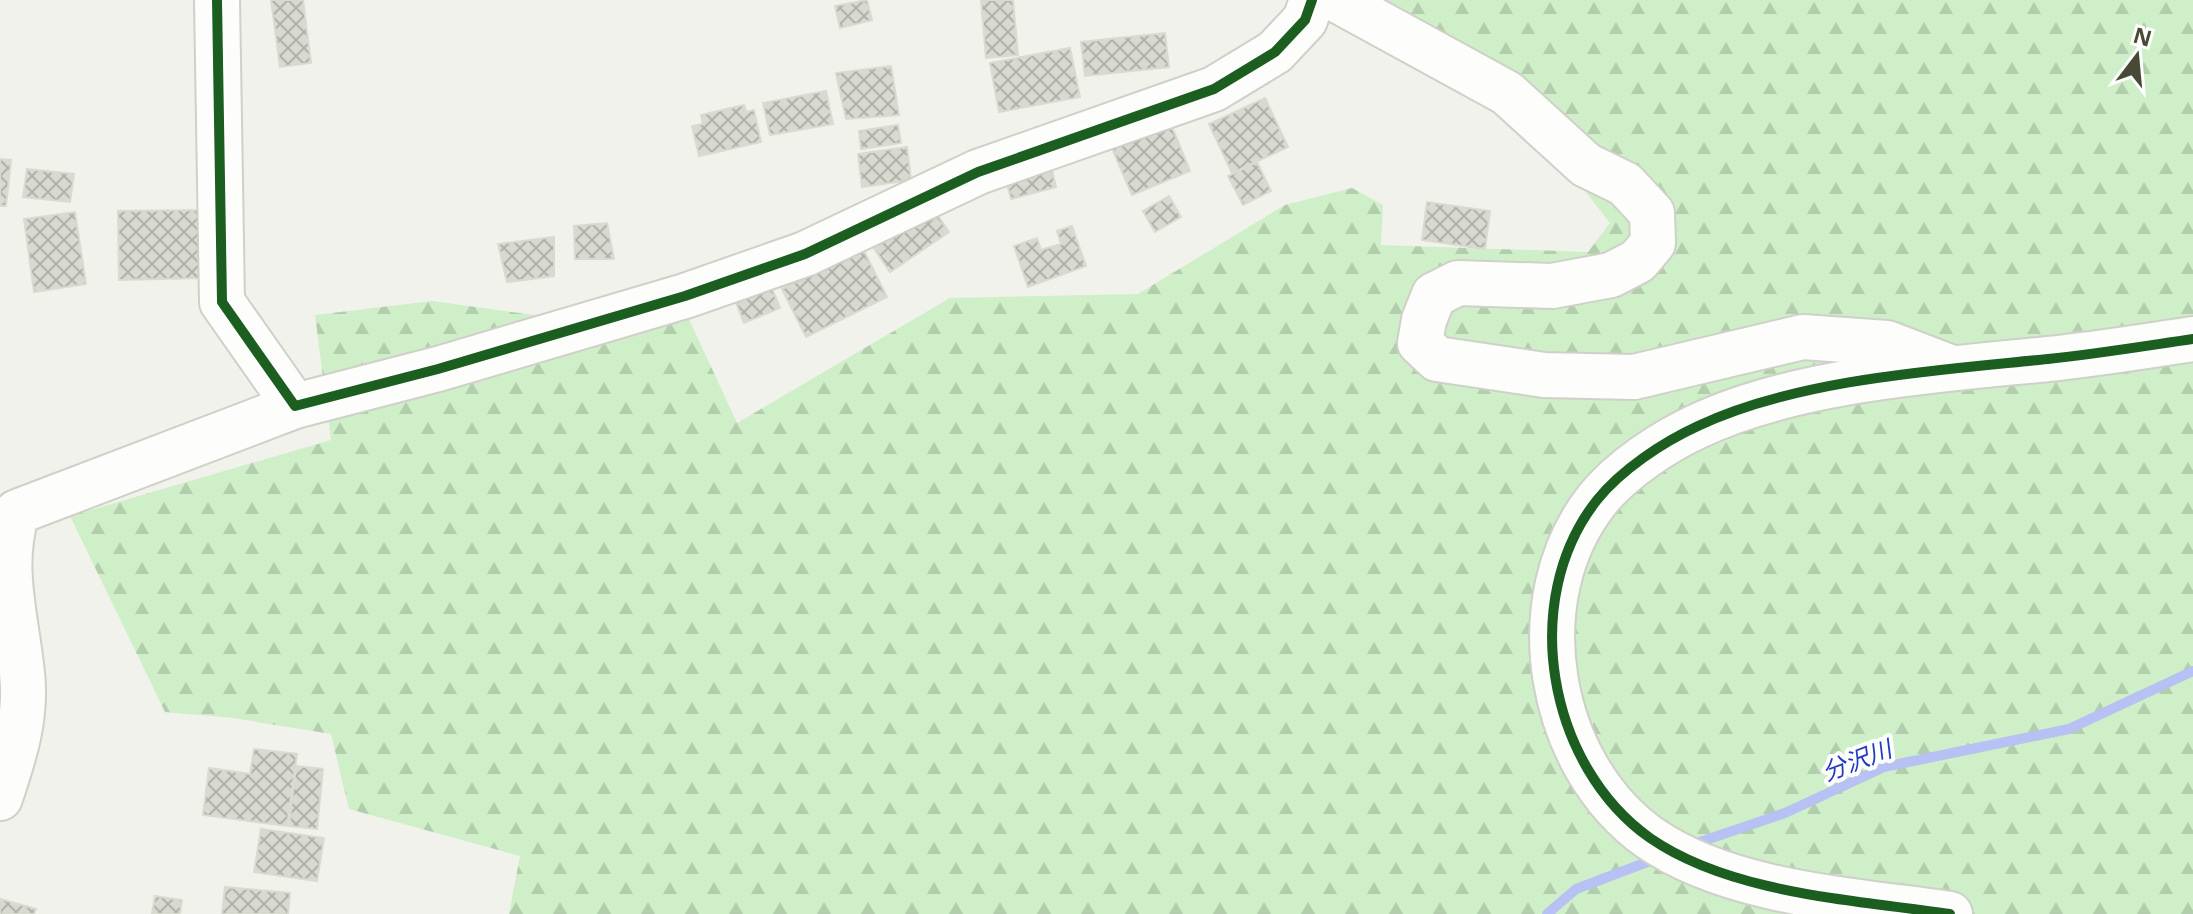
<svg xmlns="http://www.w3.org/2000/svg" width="2193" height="914" font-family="'Noto Sans','Noto Sans JP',sans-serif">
	<defs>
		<pattern id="forest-firs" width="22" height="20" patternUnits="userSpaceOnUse" patternTransform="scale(2)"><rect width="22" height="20" fill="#cfefc9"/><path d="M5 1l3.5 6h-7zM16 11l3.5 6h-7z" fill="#b3cead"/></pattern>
		<pattern id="building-cross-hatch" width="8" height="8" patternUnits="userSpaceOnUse" patternTransform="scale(2)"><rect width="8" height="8" fill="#d8d9d0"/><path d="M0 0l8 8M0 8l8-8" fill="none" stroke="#b1b2aa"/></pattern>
	</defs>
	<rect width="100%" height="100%" fill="#f1f2eb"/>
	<!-- forest -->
	<polygon fill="url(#forest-firs)" points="1386,0 2193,0 2193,914 509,914 520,856 349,809 331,734 233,718 165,712 70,516 331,440 315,315 432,301 534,315 689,319 737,423 950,298 1138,294 1285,205 1352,188 1383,205 1381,245 1588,252 1610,223 1564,164"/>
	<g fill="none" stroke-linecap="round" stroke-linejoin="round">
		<!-- stream -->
		<g stroke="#b8c1f3" stroke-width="10">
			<polyline points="1691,845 1785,813 1884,767 2069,729 2193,671"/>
			<polyline points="1547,914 1576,889 1658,858"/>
		</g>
	</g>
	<!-- building -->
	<g fill="url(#building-cross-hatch)" stroke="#dadbd0" stroke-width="2">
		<polygon points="271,0 303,0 311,63 280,67"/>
		<polygon points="867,0 872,20 840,28 835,6"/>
		<polygon points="981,0 1013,0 1018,55 986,58"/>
		<polygon points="1165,33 1169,67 1085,76 1081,42"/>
		<polygon points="1070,48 1080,97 999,112 990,63"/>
		<polygon points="891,66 899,115 846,119 836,73"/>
		<polygon points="826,91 833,124 770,135 763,103"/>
		<polygon points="1265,98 1288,147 1232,173 1209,124"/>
		<polygon points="744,105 746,112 754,110 761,142 699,156 692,126 703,124 701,115"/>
		<polygon points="1170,122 1190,171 1132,195 1111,146"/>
		<polygon points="898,125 901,143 861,149 859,131"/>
		<polygon points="907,147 911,180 862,187 858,154"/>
		<polygon points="0,159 11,160 6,206 0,206"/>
		<polygon points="1257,162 1271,191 1243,205 1228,176"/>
		<polygon points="1051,166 1056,187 1011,199 1005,177"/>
		<polygon points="27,169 74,174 70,202 23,197"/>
		<polygon points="1169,196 1181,217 1155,232 1143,211"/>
		<polygon points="1427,202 1490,211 1485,249 1422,240"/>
		<polygon points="930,204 949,232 890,272 871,244"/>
		<polygon points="202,210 203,278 119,280 118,211"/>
		<polygon points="75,212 86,284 34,292 24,219"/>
		<polygon points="607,223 614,259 575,259 574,226"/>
		<polygon points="1072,226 1086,266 1028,287 1014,246 1037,238 1041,250 1061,244 1057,231"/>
		<polygon points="554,237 554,276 507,282 498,244"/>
		<polygon points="863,249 887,297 806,337 782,289"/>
		<polygon points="771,286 780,308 744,323 735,300"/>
		<polygon points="254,749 297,754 287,826 203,815 209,768 250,774"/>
		<polygon points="296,766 323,769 317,829 289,826"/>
		<polygon points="261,829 324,838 317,881 254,872"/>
		<polygon points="225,887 290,893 288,914 222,914"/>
		<polygon points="155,896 182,900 180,914 152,914"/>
		<polygon points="0,899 36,909 34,914 0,914"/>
	</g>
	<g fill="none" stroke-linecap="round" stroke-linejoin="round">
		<defs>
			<g id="minor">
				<polyline points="217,0 222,302 295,406"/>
				<polyline points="1337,0 1507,93 1586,165 1625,184 1652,213 1653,243 1638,261 1611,275 1552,286 1458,283 1434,295 1424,320 1420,343 1437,359 1544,375 1634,377 1803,337 1887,343 1947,366"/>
				<path d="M0 798C14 756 27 718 22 673 16 615 0 568 17 512L295 406 438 369 685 296 805 254 978 172 1214 89 1275 52 1305 20 1312 0"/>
				<path d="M1950 914C1855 900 1731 894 1650 838 1548 766 1518 600 1597 500 1621 470 1663 442 1698 426 1797 379 1940 370 2048 359 2097 354 2145 346 2193 339"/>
			</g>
		</defs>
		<!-- minor casing -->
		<use href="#minor" stroke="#cfd0c8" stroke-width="48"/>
		<!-- minor -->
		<use href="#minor" stroke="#fdfdfc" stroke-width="44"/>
		<defs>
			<g id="cycleway">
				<polyline points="217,0 222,302 295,406 438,369 685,296 805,254 978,172 1214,89 1275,52 1305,20 1312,0"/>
				<path d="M1950 914C1855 900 1731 894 1650 838 1548 766 1518 600 1597 500 1621 470 1663 442 1698 426 1797 379 1940 370 2048 359 2097 354 2145 346 2193 339"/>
			</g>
		</defs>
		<!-- cycleway casing -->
		<use href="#cycleway" stroke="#fff" stroke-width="15"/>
		<!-- cycleway -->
		<use href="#cycleway" stroke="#1b5e20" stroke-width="10"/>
	</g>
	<g text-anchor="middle" stroke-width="8" stroke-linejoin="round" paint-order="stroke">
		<!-- water labels -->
		<g font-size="24" font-style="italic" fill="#2339c1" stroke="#fff">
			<text transform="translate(1857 761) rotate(-21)" y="8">分沢川</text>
		</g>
	</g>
	<!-- north arrow -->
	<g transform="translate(2137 56) rotate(16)" stroke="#ffffff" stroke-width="6" paint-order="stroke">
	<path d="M0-6L14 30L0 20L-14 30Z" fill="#494a35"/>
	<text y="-12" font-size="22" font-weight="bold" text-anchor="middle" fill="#494a35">N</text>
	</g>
</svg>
